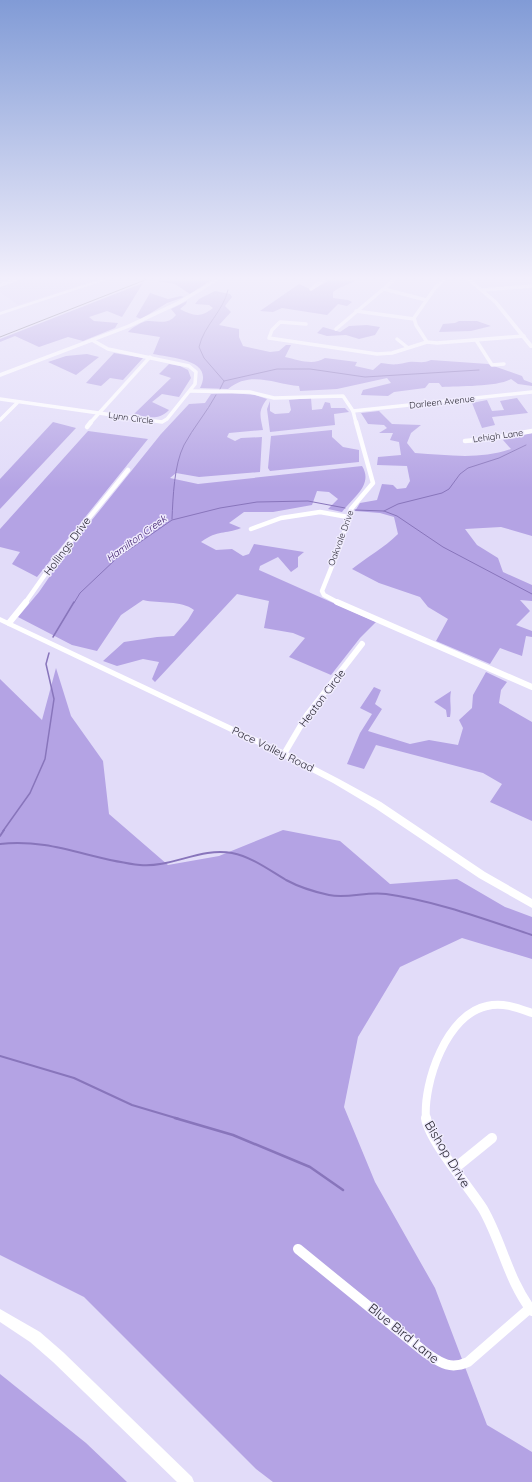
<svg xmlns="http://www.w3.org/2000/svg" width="532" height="1482" font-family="Quicksand,sans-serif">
	<rect width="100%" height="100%" fill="#e2dcf9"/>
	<!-- built -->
	<polygon fill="#dad2f6" points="19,280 97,280 18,305 0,292 0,286"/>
	<!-- green -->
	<g fill="#b4a3e4">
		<polygon points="211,280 190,294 175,284 157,281"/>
		<path d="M330 280H356C348 285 341 286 333 292V298L348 300 352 302 347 306 338 304 327 315 282 308 273 312 260 311 299 284 312 290Z"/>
		<polygon points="143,283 122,317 107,311 89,317 94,321 118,323 115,328 83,341 68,337 39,347 15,336 0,342 0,339"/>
		<path d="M215 291 230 294 232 297 225 306 231 312 219 325 239 329V337L243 346 270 352 279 351 286 345H291L285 357C299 360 313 366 325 358L357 362 355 366 373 370 381 363C394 365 396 365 409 362 417 361 423 364 431 360L488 364 522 376 524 380 532 383V386L518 384 511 379C498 387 459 386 442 387L439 383H429L425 388 394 392 388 396 361 395 363 390 391 383 387 378 337 389 300 391 299 386C275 384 250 370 228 389L200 388C215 359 171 358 153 354L160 337 128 332C131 328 142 322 147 321 158 320 167 326 176 315L171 309 187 301 186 304 180 309C193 316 201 318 213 308L209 305 195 304 199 299Z"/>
		<polygon points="150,293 168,299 181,296 184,297 167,303 141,319 136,317"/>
		<polygon points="459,321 477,321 491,326 471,331 439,332 443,324 455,323"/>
		<polygon points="367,325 380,327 375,335 359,339 346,335 327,336 317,333 323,327 340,332 349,326"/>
		<polygon points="114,353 143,358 123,380 110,378 101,386 86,383"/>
		<polygon points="87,354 99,357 76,375 48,362 66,356"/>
		<path d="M169 364 180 366 188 370 191 378 179 397 162 394 152 402 169 410C158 421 148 417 134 414L171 378 159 374Z"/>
		<path d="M232 393 255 395 267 399C258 411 260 415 263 430L229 433 227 437 235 441 241 438 262 437 260 472 199 477 176 473 170 478 198 484 362 466C374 485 352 498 342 512L328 509 338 499 329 492 317 491 312 505 273 512H244L229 523 241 528C224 535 219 529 201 542L216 550 232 549 243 556 249 554 254 544 304 552 298 557V567L291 572 278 557 260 566 259 570 376 622 360 638 331 675 289 657 305 638 293 633 264 628 269 601 237 594 155 682 152 679 159 662 143 659 117 666 103 661 124 642 157 637 174 636 188 620 194 610C181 600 160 604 143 600L121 615 97 651 72 645 18 617 39 592 70 547 100 510 161 434 189 404 205 403 211 394Z"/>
		<polygon points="311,398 312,410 322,409 325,402 330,403 331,408 345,408 349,412 334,414 335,425 270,432 267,409 270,401 270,411 275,414 289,413 291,410 289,400"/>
		<polygon points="517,398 528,413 492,417 495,425 482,428 472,403 487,400 492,411 504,410 500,401"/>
		<path d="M379 411 392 424 421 425 411 433 407 443 415 453C448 455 479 460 511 449L503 440 505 438 532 433V536L501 527 465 529 477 545 498 558 503 572 532 585V601L520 600 530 611 516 625 532 631V637L526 636 522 656 500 648 490 664 436 641 448 619 428 607 420 597 379 583 352 569C367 557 384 548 398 534L394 517 380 513 355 511 360 503 377 500 382 484 393 485 397 489 406 488 410 481 407 466 377 465 378 457 401 455 399 442 390 440 393 433H379L387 428 384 425 368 424 361 413Z"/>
		<polygon points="53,422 76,428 0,509 0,479"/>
		<polygon points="332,430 332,437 343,447 359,450 359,462 270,471 268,468 271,436"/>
		<polygon points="88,431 148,439 37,577 12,564 20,552 0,547 0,529"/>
		<polygon points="56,668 71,716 103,761 109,814 168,865 219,856 283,830 340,841 390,884 457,879 505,907 532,917 532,959 462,938 400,967 358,1037 344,1107 375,1182 435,1288 487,1425 532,1452 532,1482 273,1482 256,1469 84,1297 0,1255 0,679 42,720"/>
		<polygon points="486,672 507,682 501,690 499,703 532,722 532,821 490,802 502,784 483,773 376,745 364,769 347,764 360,733 372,714 360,708 374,687 381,690 375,704 382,709 368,731 410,744 429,740 458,745 463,728 459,720 472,708 473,695"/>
		<path d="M451 691C449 701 452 707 450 717H447L446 710 434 702Z"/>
		<polygon points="0,1374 86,1443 127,1482 0,1482"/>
	</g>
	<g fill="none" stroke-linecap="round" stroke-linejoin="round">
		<!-- stream-far3 -->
		<g stroke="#8875bb" stroke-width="1">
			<path d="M224 381 204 358 199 347C204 325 223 312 228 290"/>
			<polyline points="220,389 224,381 277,369 310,369 365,377 479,370"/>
			<polyline points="355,510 384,511 397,516 443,547 532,594"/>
			<polyline points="384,511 398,504 442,493 449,489 460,474 468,468 499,458 526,445"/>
			<path d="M172 519C173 497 174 465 184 445 193 428 207 412 216 395"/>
			<polyline points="74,603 80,593 117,558 172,520 220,508 257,502 308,501 345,508"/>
		</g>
		<!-- stream-far2 -->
		<g stroke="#8875bb" stroke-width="1.5">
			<polyline points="53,637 74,602"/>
			<polyline points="3,831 30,793 45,759 54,699 46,664 49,653"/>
		</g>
		<!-- stream-far1 -->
		<g stroke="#8875bb" stroke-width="2">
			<polyline points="0,836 4,830"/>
			<path d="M0 844C51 838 91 860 140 865 171 868 201 847 232 853 252 857 269 870 286 880 299 887 315 892 329 895 348 899 367 891 386 894 436 901 484 919 532 935"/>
			<polyline points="0,1056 74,1078 132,1105 179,1119"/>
		</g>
		<!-- stream -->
		<polyline stroke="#8875bb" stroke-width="2.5" points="175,1118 233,1135 310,1167 343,1190"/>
		<!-- street-far4 -->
		<g stroke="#fff" stroke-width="3.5">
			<polyline points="444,280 435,288 414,318 416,325 427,342 437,343 524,336"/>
			<polyline points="0,285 15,280"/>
			<polyline points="311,289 324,280"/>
			<polyline points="384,289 426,300"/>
			<polyline points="482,290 532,286"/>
			<polyline points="356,311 414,319"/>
			<polyline points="306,324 280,322 272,330 269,338 377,354 392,353 427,342"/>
			<polyline points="336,329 394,280"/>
			<polyline points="397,339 407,347"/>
			<polyline points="476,340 492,365 504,364"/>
			<polyline points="190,391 250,392 274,398 343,396 353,411 356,423"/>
			<polyline points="0,399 162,422 167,419 195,384 196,372 189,366 108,349 92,340"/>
			<polyline points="353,411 532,392"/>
			<polyline points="0,420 17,403"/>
			<polyline points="90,423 150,357"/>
		</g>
		<!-- street-far3 -->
		<g stroke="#fff" stroke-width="4.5">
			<polyline points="87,427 91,422"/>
			<polyline points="465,441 488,439 532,431"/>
			<polyline points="251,529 281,518 320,512 348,517"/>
			<polyline points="25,603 58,556 128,470"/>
			<polyline points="339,603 324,595 322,591 340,546 351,509 373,483 356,422"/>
		</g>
		<!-- street-far2 -->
		<g stroke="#fff" stroke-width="6">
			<polyline points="337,602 532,687"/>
			<polyline points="9,623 26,602"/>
			<polyline points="284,754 307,715 362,644"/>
		</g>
		<!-- street-far1 -->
		<path stroke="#fff" stroke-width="8" d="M426 1119C423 1082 447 1014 487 1006 503 1002 518 1008 532 1013"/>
		<!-- street -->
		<g stroke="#fff" stroke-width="10">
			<path d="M426 1118C429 1140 469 1187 483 1209 502 1242 508 1280 532 1311"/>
			<polyline points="455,1168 492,1138"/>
			<path d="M298 1249 426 1353C441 1363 450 1370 468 1362L530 1308"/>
		</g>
		<!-- secondary -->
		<g fill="#fff" fill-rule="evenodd">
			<polygon points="99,280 106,280 0,315 0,312"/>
			<polygon points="214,280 219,280 180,304 131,327 0,377 0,373 127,325 176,302"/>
			<polygon points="467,280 472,280 497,301 532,344 532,348 530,348 494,303"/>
			<polygon points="0,617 287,752 339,779 381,802 485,872 532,899 532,908 479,878 375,808 333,783 281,756 0,622"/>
			<polygon points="0,1309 40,1332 63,1352 192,1477 194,1482 177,1482 53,1362 30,1342 0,1322"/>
		</g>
		<!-- rail -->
		<polyline stroke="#747082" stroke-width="1" points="0,337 145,280"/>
	</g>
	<!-- sky -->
	<linearGradient id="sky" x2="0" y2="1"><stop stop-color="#819bd6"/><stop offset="0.57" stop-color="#f2effc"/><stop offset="1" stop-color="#f2effc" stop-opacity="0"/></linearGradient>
	<rect width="532" height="488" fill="url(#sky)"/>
	<g text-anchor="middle" stroke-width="3" stroke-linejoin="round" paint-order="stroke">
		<!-- far-street labels -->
		<g font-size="9" fill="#2d2b36" stroke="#efebfd">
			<text transform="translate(442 402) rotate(-6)" y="3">Darleen Avenue</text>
			<text transform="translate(131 418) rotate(8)" y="3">Lynn Circle</text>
			<text transform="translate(498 436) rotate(-8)" y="3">Lehigh Lane</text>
			<text transform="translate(341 538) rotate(-70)" y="3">Oakvale Drive</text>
		</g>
		<!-- far-water labels -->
		<g font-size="10" font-style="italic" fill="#371468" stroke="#efebfd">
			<text transform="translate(136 538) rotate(-36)" y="4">Hamilton Creek</text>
		</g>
		<!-- street labels -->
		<g font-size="11" fill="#2d2b36" stroke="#efebfd">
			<text transform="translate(67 546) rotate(-53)" y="4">Hollings Drive</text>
			<text transform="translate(322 698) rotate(-53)" y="4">Heaton Circle</text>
			<text transform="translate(273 749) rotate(26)" y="4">Pace Valley Road</text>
		</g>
		<!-- near-street labels -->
		<g font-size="13" fill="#2d2b36" stroke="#efebfd">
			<text transform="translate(448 1154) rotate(59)" y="5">Bishop Drive</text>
			<text transform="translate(404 1333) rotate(39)" y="5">Blue Bird Lane</text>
		</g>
	</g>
</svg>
